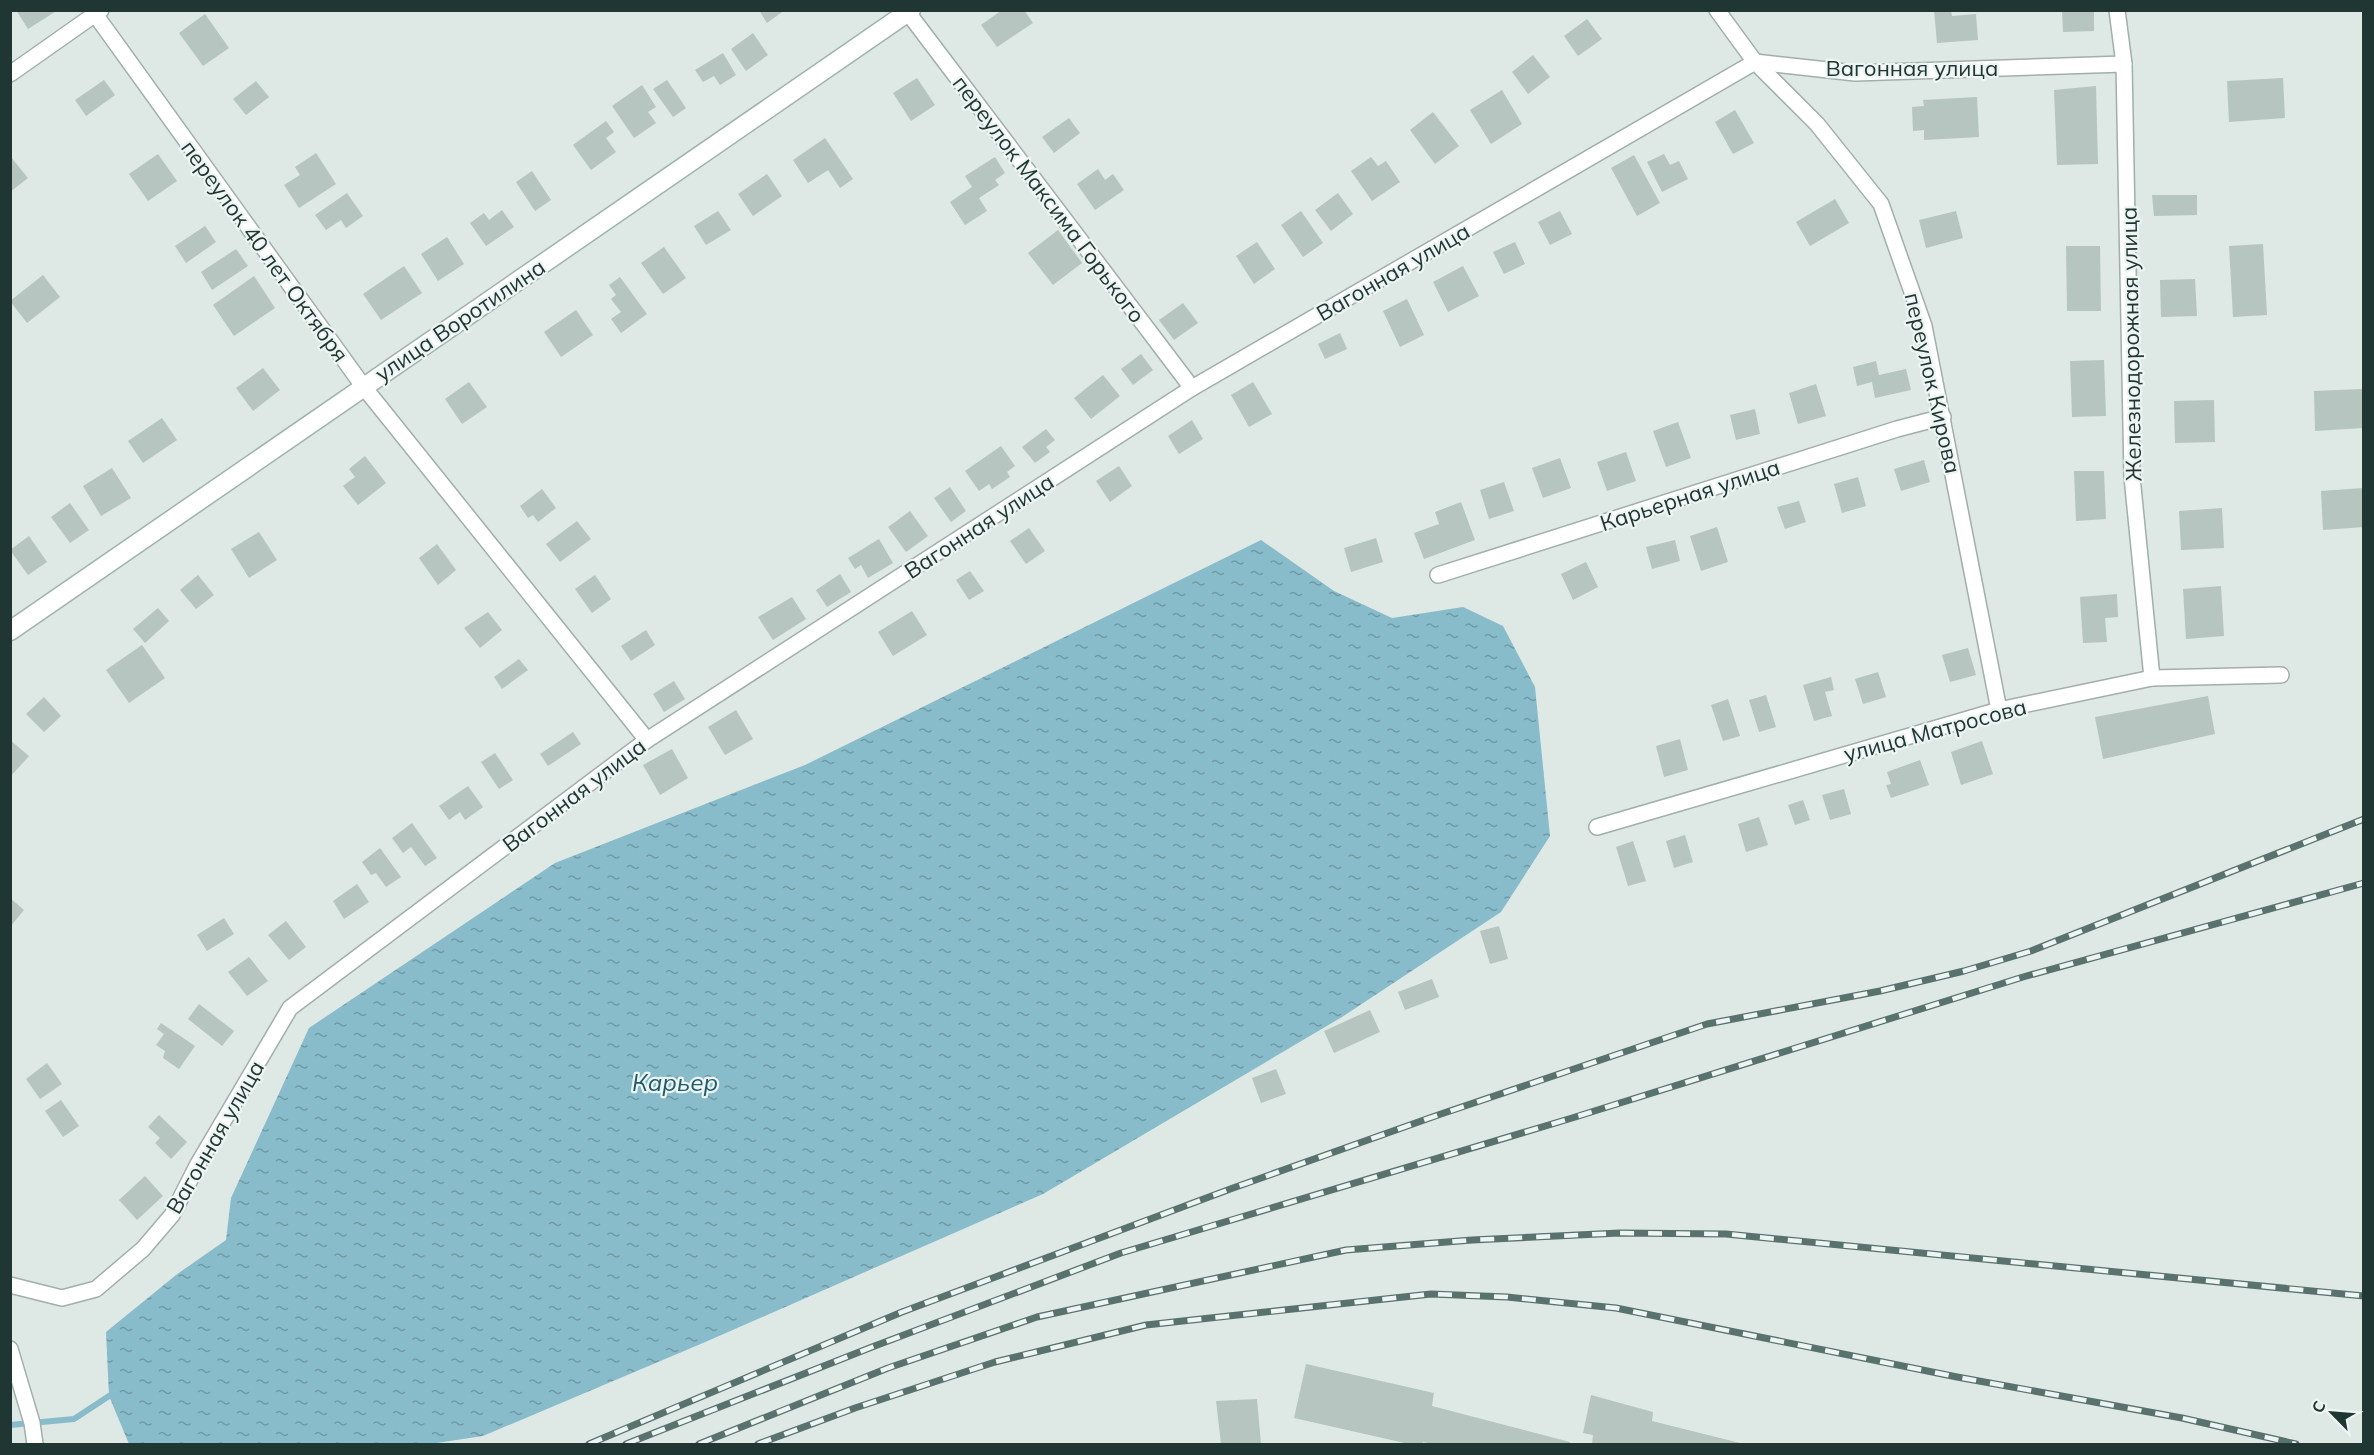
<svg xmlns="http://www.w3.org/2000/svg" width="2374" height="1455" font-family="Mulish,sans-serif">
	<defs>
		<pattern id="water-ripples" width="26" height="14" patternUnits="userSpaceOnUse" patternTransform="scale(1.5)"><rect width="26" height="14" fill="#88bcca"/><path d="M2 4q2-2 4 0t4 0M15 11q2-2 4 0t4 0" fill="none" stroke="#6f9aa5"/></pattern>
	</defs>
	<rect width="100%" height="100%" fill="#dee8e4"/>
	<!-- water -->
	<polygon fill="url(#water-ripples)" points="1261,540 1334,591 1392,618 1463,607 1503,626 1535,687 1550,836 1501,912 1342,1017 1043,1194 703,1343 483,1436 430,1444 129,1444 109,1396 106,1332 176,1275 226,1240 231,1198 309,1028 555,863 805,765"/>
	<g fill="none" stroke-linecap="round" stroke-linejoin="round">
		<!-- stream -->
		<polyline stroke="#88bcca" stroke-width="6" points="10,1425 74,1419 109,1396"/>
	</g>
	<!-- building -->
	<g fill="#b6c5c0">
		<polygon points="16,10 58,10 28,29"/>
		<polygon points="759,10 785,10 767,23"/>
		<polygon points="1002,10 1024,10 1033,23 997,47 981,25"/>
		<polygon points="1934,10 1951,10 1952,16 1976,14 1978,40 1937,43"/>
		<polygon points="2062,10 2094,10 2094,31 2063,32"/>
		<polygon points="205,14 229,48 203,66 179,33"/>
		<polygon points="1587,19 1602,39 1578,56 1564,36"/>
		<polygon points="753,33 768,55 746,71 731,49"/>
		<polygon points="723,53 736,75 720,85 714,76 703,82 695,70"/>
		<polygon points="1533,55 1550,77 1528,94 1512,72"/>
		<polygon points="917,78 935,105 911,121 893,93"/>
		<polygon points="2283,78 2285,118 2229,122 2227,81"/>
		<polygon points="104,80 115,95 86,116 75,100"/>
		<polygon points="667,80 686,108 673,117 653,89"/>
		<polygon points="256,81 269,97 246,115 233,99"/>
		<polygon points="642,85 656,107 648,112 656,123 634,138 612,106"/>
		<polygon points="2096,86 2098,164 2057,165 2054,90"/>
		<polygon points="1502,90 1522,124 1491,144 1470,110"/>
		<polygon points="1977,97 1979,137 1924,140 1924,130 1913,131 1912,107 1924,106 1923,100"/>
		<polygon points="1735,110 1754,143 1733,154 1715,122"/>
		<polygon points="1433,112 1459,146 1435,164 1410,130"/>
		<polygon points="1069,118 1080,133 1054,153 1042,137"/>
		<polygon points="606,121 614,132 606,138 616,152 591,170 573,145"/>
		<polygon points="825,138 853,179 840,188 828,170 808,183 793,160"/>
		<polygon points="316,153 336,184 299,208 284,185 300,175 295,167"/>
		<polygon points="158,154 177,181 148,201 129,174"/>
		<polygon points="1664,154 1670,165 1679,161 1688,179 1662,192 1647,162"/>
		<polygon points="1634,155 1660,203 1637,216 1611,168"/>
		<polygon points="10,156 28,178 10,192"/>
		<polygon points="995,157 1005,173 995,180 999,185 979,198 987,211 965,225 950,202 972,187 965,176"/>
		<polygon points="1371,157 1378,166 1386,161 1400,182 1372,201 1351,171"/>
		<polygon points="1098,169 1105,180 1113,174 1124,190 1095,210 1077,184"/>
		<polygon points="532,171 551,200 535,211 516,182"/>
		<polygon points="767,174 782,196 753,216 738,194"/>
		<polygon points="347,193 363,216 346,228 341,220 326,230 315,215"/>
		<polygon points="1338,193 1353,214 1331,231 1315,210"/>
		<polygon points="2152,195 2197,195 2197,215 2154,216"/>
		<polygon points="1835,199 1849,223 1810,246 1796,222"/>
		<polygon points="502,210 514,227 486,246 470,223 484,213 489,220"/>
		<polygon points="718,211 731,230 706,245 694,226"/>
		<polygon points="1301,211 1323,243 1303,257 1281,225"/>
		<polygon points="1560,211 1572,234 1550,245 1538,222"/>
		<polygon points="1956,211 1963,238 1926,248 1919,220"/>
		<polygon points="205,226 216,242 186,263 175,246"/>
		<polygon points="1058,230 1082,263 1053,285 1028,253"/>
		<polygon points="447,237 464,264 438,281 421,254"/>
		<polygon points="1257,242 1275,269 1254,284 1236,256"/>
		<polygon points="1515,242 1525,264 1504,274 1493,252"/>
		<polygon points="2263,244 2267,315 2233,317 2229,246"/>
		<polygon points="2066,246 2100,246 2101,311 2067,311"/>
		<polygon points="664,247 686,278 663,294 641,263"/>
		<polygon points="236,249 248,266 212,290 201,272"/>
		<polygon points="404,266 422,293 381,320 363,294"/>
		<polygon points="1463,266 1479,296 1448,312 1433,282"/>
		<polygon points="43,275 60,297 27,323 10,301"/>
		<polygon points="254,276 275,308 234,336 213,305"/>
		<polygon points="620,277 647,314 621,333 611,319 621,312 611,299 616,295 609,285"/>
		<polygon points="2195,279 2197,316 2161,317 2160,280"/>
		<polygon points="1407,299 1424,335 1400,347 1383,311"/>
		<polygon points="1183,303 1198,323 1174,340 1159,320"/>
		<polygon points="576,310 593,335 561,357 544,332"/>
		<polygon points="1340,333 1347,349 1325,359 1318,344"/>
		<polygon points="1141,354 1153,370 1133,385 1121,369"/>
		<polygon points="2104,360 2106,416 2072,417 2070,361"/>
		<polygon points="1876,361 1879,375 1906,369 1911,390 1875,398 1872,382 1857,386 1853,367"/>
		<polygon points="263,368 280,390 253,411 236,388"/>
		<polygon points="1103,375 1120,396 1091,419 1074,398"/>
		<polygon points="469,382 487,407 462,424 445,399"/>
		<polygon points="1253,382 1272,414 1249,427 1231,395"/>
		<polygon points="1816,384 1826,416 1798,424 1789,393"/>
		<polygon points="2362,389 2363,428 2315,431 2314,391"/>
		<polygon points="2214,400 2215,442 2175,443 2174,401"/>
		<polygon points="1755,409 1760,434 1736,440 1730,415"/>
		<polygon points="162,418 177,440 143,463 128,441"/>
		<polygon points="1192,420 1203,439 1179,454 1168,436"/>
		<polygon points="1678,422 1691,458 1666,467 1653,431"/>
		<polygon points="1046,429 1055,440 1046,447 1050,452 1035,463 1022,447"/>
		<polygon points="1001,446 1015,466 1007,472 1010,477 992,489 989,484 979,491 965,471"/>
		<polygon points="1626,452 1636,481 1607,491 1597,462"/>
		<polygon points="365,456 386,483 358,505 343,486 355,477 349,469"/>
		<polygon points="1560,458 1571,488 1543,498 1532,468"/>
		<polygon points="1924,460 1930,482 1901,491 1894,469"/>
		<polygon points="1119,466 1132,486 1110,502 1096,481"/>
		<polygon points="112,468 131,498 101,516 83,486"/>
		<polygon points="2074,471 2104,471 2106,519 2076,521"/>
		<polygon points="1858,477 1866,506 1842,513 1834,484"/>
		<polygon points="1504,482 1514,511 1489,519 1480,490"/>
		<polygon points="950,487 966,511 951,522 934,498"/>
		<polygon points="2363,488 2364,527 2323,530 2321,491"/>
		<polygon points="542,489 556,508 538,522 533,515 528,518 520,506"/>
		<polygon points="1799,501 1806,522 1785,529 1777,507"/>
		<polygon points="1461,502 1475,540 1424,559 1414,533 1439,524 1435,512"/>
		<polygon points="70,503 89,530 70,543 51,517"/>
		<polygon points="2222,508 2224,548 2181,550 2179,511"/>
		<polygon points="910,511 928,536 906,552 888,527"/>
		<polygon points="577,521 591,539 560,562 546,544"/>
		<polygon points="1717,527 1728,562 1701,571 1690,536"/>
		<polygon points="1029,528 1045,551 1026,564 1010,541"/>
		<polygon points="259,532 277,560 249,578 231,549"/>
		<polygon points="29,536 47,562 28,575 10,550"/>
		<polygon points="1376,538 1383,562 1351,572 1344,548"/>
		<polygon points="879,539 893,563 868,578 861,565 855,569 848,558"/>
		<polygon points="1675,540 1680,561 1652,569 1646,547"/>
		<polygon points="437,544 456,570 438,585 419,558"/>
		<polygon points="1586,562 1598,587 1573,600 1561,574"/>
		<polygon points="970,571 984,591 969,600 956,580"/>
		<polygon points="840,574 851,592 827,607 816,590"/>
		<polygon points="198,575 214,595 196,609 180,590"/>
		<polygon points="595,575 611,599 592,613 575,589"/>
		<polygon points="2221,586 2224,636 2186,639 2183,589"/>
		<polygon points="2117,594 2118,617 2105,618 2107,642 2083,643 2080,597"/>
		<polygon points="792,597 806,619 773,640 758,617"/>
		<polygon points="158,608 169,621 145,643 133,629"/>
		<polygon points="912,611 927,635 893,656 878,632"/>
		<polygon points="488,612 502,630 480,648 464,628"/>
		<polygon points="646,630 655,645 631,661 621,646"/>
		<polygon points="142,645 165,678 129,703 106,670"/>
		<polygon points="1968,648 1976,675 1950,682 1942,655"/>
		<polygon points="519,659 528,670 502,689 494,677"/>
		<polygon points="1878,672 1886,697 1863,704 1855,679"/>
		<polygon points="1831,677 1834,690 1825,692 1832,716 1814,721 1803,685"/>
		<polygon points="674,681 685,699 664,712 653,694"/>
		<polygon points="1766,695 1776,727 1759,732 1749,700"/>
		<polygon points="2208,696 2215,734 2103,759 2095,717"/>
		<polygon points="44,697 61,716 44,732 26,714"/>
		<polygon points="1728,699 1740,736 1723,741 1711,705"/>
		<polygon points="736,710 753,739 725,755 708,727"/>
		<polygon points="573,732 581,744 548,766 540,754"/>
		<polygon points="1680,739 1688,770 1664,777 1656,746"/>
		<polygon points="10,740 29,756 10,777"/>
		<polygon points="1982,741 1993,774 1961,785 1951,752"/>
		<polygon points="672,749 688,778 660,795 643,765"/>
		<polygon points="495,753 513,780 499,789 481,762"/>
		<polygon points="1920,760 1929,785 1891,798 1886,785 1891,784 1887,772"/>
		<polygon points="468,786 483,807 465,820 460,812 449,820 439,806"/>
		<polygon points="1844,789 1851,814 1830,820 1822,795"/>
		<polygon points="1803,800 1810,820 1795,825 1788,805"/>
		<polygon points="1759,817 1768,845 1746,852 1738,824"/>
		<polygon points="412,823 437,858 425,866 411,847 403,853 392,838"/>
		<polygon points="1685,835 1693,862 1674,868 1666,841"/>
		<polygon points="1633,841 1646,881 1628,886 1616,847"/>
		<polygon points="380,848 401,877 386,887 376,873 371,875 362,862"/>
		<polygon points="357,884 369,902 344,919 333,901"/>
		<polygon points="10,898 24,910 10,927"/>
		<polygon points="224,918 234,934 207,951 197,935"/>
		<polygon points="286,921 306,947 289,960 268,935"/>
		<polygon points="1499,926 1508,959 1490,964 1480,931"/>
		<polygon points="249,957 268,981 247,996 228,972"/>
		<polygon points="1432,979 1439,997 1405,1010 1398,992"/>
		<polygon points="199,1004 234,1031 222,1046 188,1019"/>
		<polygon points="1370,1010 1380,1032 1334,1053 1324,1031"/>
		<polygon points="161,1023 195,1046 179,1069 163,1058 165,1051 156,1045 164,1034 157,1029"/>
		<polygon points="47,1063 62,1084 40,1099 26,1079"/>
		<polygon points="1276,1069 1286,1094 1261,1103 1252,1078"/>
		<polygon points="61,1100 79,1126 63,1137 45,1111"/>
		<polygon points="159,1115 187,1142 171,1159 155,1143 160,1138 148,1127"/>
		<polygon points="145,1176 163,1196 137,1220 119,1200"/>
		<polygon points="1306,1364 1434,1393 1432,1406 1570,1442 1570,1444 1432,1444 1423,1442 1422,1444 1409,1444 1294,1418"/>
		<polygon points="1591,1395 1653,1412 1652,1421 1744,1444 1592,1444 1593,1435 1583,1433"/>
		<polygon points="1257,1399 1261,1444 1221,1444 1216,1401"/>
	</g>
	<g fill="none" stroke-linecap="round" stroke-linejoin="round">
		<defs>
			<g id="street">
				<polyline points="92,10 363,386 647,740"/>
				<polyline points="906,10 1192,388"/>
				<polyline points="1717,10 1755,62 1817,124 1881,204 1924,326 1999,710"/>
				<polyline points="2117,10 2124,64 2132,477 2152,678"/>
				<polyline points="10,74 101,10"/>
				<polyline points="1438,575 1897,429 1943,417"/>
				<polyline points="1597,827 1999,710 2152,678 2281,675"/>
				<polyline points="10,1285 62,1298 96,1289 143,1249 172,1215 198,1164 290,1008 647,740 1192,388 1755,62 1855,73 2124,64"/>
				<polyline points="10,1349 32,1423 35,1444"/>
			</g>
			<polyline id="secondary" points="10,631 911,10"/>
		</defs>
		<!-- street casing -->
		<use href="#street" stroke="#a1afab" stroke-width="18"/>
		<!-- secondary casing -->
		<use href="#secondary" stroke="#9eb3ac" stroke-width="21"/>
		<!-- street -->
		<use href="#street" stroke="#fff" stroke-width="15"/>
		<!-- secondary -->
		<use href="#secondary" stroke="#fff" stroke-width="18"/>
		<defs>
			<g id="rail">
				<polyline points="589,1444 902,1312 1233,1188 1438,1115 1707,1024 1880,991 1964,971 2031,951 2364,819"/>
				<polyline points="626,1444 872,1347 1121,1253 1572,1118 2023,977 2364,883"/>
				<polyline points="699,1444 888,1368 1037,1317 1346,1250 1472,1240 1620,1233 1726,1234 2364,1296"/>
				<polyline points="758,1444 855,1408 995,1362 1146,1325 1431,1294 1507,1297 1616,1308 1957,1377 2182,1418 2296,1444"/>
			</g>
		</defs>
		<!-- rail casing -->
		<use href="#rail" stroke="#5a726d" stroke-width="7"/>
		<!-- rail -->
		<use href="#rail" stroke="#edf5f2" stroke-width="4.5" stroke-dasharray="14" stroke-linecap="butt"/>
	</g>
	<g text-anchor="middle" stroke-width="4.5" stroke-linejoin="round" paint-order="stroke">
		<!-- street labels -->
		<g font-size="22" fill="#203632" stroke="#edf5f2">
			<text x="1912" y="76">Вагонная улица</text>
			<text transform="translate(1049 199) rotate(53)" y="8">переулок Максима Горького</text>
			<text transform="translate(265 251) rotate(54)" y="8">переулок 40 лет Октября</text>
			<text transform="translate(1393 272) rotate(-30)" y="8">Вагонная улица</text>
			<text transform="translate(460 320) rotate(-34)" y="8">улица Воротилина</text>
			<text transform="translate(2131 344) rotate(-91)" y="8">Железнодорожная улица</text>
			<text transform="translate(1933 383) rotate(77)" y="8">переулок Кирова</text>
			<text transform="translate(1690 495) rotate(-18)" y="8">Карьерная улица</text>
			<text transform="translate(979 526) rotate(-33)" y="8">Вагонная улица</text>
			<text transform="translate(1935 730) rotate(-15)" y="8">улица Матросова</text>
			<text transform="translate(574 795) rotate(-37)" y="8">Вагонная улица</text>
			<text transform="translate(215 1137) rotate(-60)" y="8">Вагонная улица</text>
		</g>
		<!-- water labels -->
		<g font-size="24" font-style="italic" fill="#205c6d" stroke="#edf5f2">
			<text x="675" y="1091">Карьер</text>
		</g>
	</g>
	<!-- border -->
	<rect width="2374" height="1455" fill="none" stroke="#203632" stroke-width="24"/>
	<!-- north arrow -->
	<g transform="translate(2332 1413) rotate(295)" stroke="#edf5f2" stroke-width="4.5" paint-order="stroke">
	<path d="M0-4.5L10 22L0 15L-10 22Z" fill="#203632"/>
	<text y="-9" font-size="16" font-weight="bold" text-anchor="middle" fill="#203632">С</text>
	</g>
</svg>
